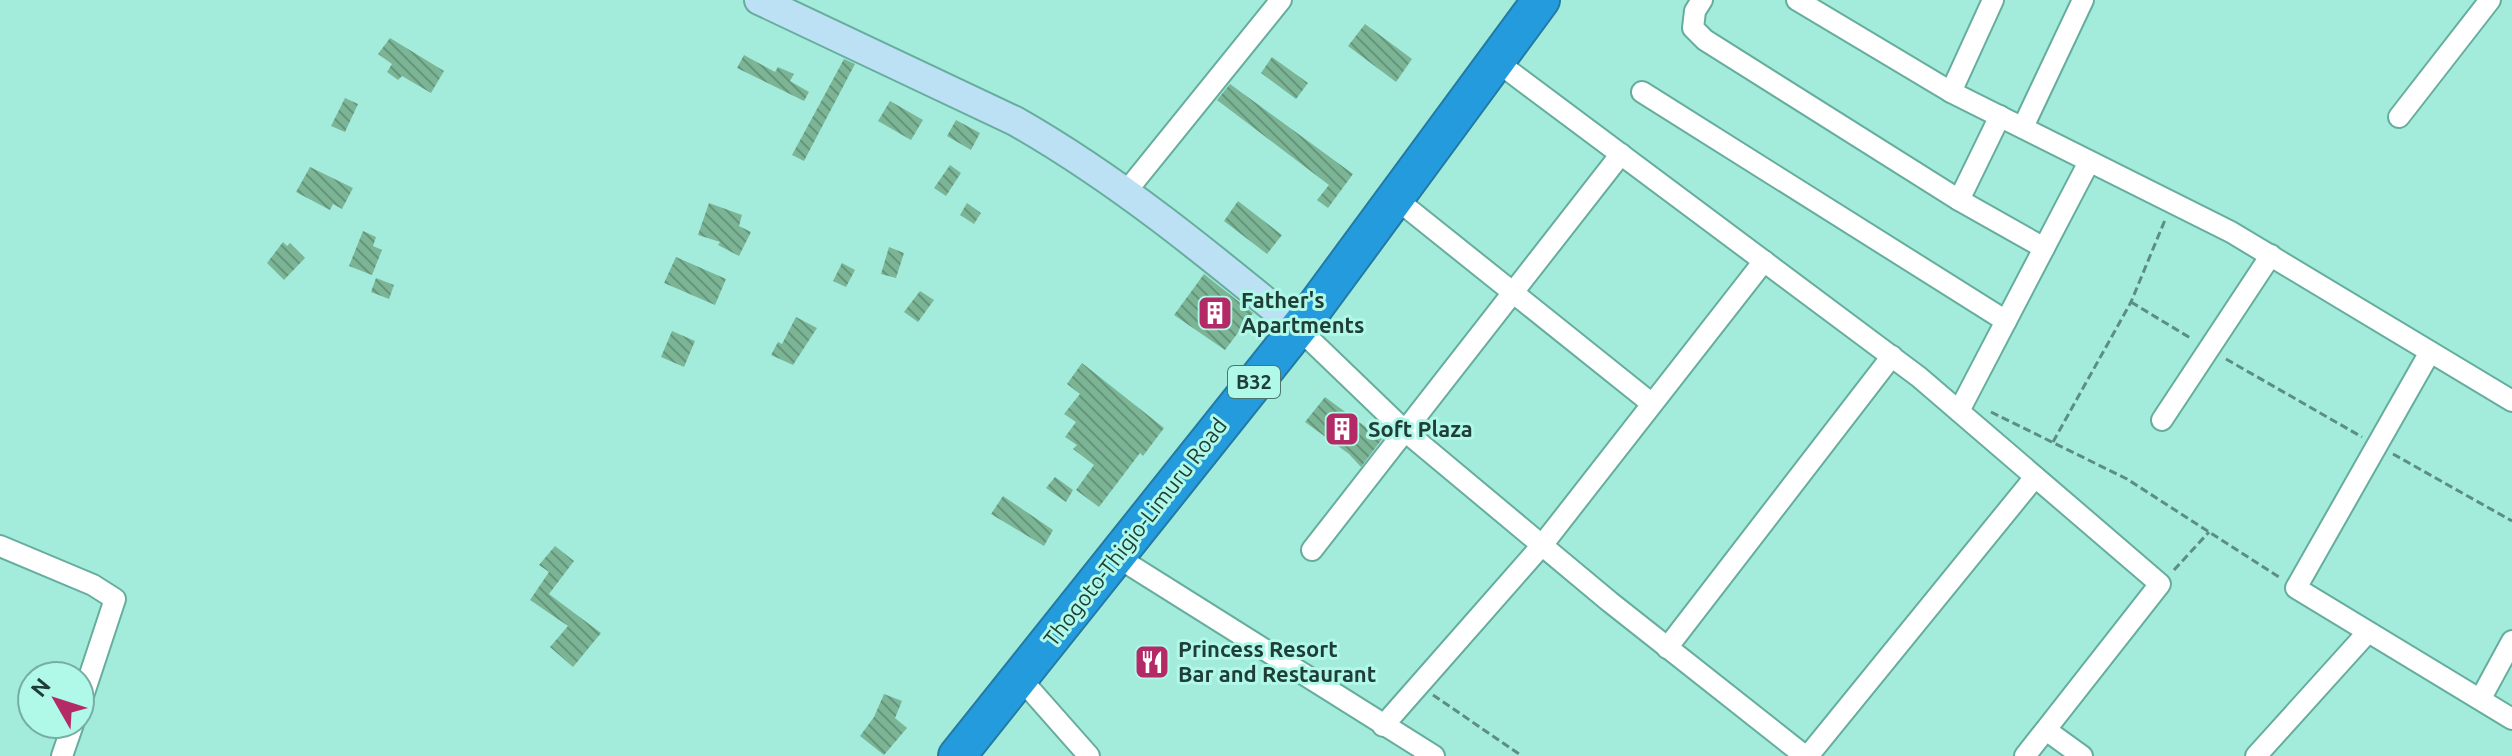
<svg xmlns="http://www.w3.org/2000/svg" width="2512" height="756" font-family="Ubuntu,sans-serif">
	<defs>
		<pattern id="building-back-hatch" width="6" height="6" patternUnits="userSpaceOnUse" patternTransform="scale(2)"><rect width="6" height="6" fill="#7cb595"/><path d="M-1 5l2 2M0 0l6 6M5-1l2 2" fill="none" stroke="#65957b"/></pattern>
	</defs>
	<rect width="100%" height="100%" fill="#a3ecdc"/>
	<!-- building -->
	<g fill="url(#building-back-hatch)">
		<polygon points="1365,24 1412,59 1396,82 1348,46"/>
		<polygon points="390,38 444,71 431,93 402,76 398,80 387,72 392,64 378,54"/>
		<polygon points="744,55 775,72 778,67 794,74 790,81 809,92 804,101 737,68"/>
		<polygon points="1272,57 1308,83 1296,99 1261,73"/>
		<polygon points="844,59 855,64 804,161 792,155"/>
		<polygon points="1230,84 1353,174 1328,208 1317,200 1329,185 1217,100"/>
		<polygon points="345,98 358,104 345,132 331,126"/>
		<polygon points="890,101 923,120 911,140 878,121"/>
		<polygon points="956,120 980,133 971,150 947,136"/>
		<polygon points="950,165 961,173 946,196 934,188"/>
		<polygon points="310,167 353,188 342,209 333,204 330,210 296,192"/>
		<polygon points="1238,201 1282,235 1267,254 1224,221"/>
		<polygon points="709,203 742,215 739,226 751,232 739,256 718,245 720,242 698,235"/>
		<polygon points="967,203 981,213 974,224 960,215"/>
		<polygon points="363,231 376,237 373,246 382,250 372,275 349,266"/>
		<polygon points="283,242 287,246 290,243 305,258 284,280 267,263"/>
		<polygon points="889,247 904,253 896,278 881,274"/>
		<polygon points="676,257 726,279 715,305 664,283"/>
		<polygon points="842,263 855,270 846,287 833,281"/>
		<polygon points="1204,274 1253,313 1225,350 1174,315"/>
		<polygon points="376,278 394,285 389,299 371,292"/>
		<polygon points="920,291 934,300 918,322 904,312"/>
		<polygon points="796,317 817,328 793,365 771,355 778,342 782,344"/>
		<polygon points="672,331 695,341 684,367 661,357"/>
		<polygon points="1082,363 1164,428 1143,456 1140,453 1099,507 1076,490 1094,465 1073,449 1077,445 1065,437 1076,422 1064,414 1080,394 1067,384"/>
		<polygon points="1325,397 1382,439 1361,467 1349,454 1305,422"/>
		<polygon points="1055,477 1073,490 1066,502 1046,488"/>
		<polygon points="1003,496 1053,530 1044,546 991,514"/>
		<polygon points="555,546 574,561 549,594 601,633 573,667 550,647 568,626 530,600 549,572 539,565"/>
		<polygon points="884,694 902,701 895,718 907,728 884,755 860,736 874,717"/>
	</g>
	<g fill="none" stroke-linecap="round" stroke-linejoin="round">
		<defs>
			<g id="street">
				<polyline points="1702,0 1695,11 1693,28 1705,40 1959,200 2044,248"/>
				<polyline points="1797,0 1951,92 2231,232 2512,401"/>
				<polyline points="1496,61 1919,377 2160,584 2025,756"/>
				<polyline points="1642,92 2006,321"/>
				<polyline points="1951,92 1993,0"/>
				<polyline points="2399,117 2490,0"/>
				<polyline points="2023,127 2083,0"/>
				<polyline points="1125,193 1281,0"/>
				<polyline points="1395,198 1651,403"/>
				<polyline points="1959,200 2000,116"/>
				<polyline points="1298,328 1405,431 1610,602 1805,756"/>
				<polyline points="2430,352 2296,588 2512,719"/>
				<polyline points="1959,411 2089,162"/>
				<polyline points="2162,420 2271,255"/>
				<polyline points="0,546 93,585 115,599 80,705"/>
				<polyline points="1312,550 1621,154"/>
				<polyline points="1114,555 1434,756"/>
				<polyline points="1667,648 1892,356"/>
				<polyline points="1020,678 1089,756"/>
				<polyline points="2481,698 2512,641"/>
				<polyline points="1383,726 1543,544 1764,261"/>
				<polyline points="2046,730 2082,756"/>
				<polyline points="62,756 73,724"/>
				<polyline points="1808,756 2035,477"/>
				<polyline points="2256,756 2368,632"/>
			</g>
			<path id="secondary" d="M759 0 1015 121C1117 179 1208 254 1298 328"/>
			<polyline id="highway" points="957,756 1312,311 1541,0"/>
		</defs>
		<!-- street casing -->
		<use href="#street" stroke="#66ad9e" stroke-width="24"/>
		<!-- secondary casing -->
		<use href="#secondary" stroke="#66ad9e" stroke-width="32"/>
		<!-- highway casing -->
		<use href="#highway" stroke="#237aa3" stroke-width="40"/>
		<!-- path -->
		<g stroke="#5c8e84" stroke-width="3" stroke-dasharray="8 4" stroke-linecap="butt">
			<polyline points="2131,302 2192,339"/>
			<polyline points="2226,359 2362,437"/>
			<polyline points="1991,412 2127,479 2279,577"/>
			<polyline points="2053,442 2131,302 2165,220"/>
			<polyline points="2393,454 2512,521"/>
			<polyline points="2174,570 2209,532"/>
			<polyline points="1433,695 1522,756"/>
		</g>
		<!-- street -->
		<use href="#street" stroke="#fff" stroke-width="20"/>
		<!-- secondary -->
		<use href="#secondary" stroke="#bde1f4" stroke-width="28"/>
		<!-- highway -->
		<use href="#highway" stroke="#249bdc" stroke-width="36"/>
	</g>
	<!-- icons -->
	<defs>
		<symbol id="building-square" viewBox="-11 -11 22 22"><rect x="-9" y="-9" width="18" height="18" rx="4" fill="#b42a66" stroke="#b0f9e9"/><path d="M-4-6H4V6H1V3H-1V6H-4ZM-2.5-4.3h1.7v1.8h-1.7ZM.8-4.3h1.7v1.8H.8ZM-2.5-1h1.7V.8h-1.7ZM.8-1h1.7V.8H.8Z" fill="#fff"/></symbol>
		<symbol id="restaurant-square" viewBox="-11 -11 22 22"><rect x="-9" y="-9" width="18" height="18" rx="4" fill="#b42a66" stroke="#b0f9e9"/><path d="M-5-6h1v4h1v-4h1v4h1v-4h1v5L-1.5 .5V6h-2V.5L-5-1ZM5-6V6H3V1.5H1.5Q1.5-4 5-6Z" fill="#fff"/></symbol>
	</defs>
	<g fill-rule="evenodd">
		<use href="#building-square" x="1195" y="293" width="40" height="40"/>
		<use href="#building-square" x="1322" y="409" width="40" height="40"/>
		<use href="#restaurant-square" x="1132" y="642" width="40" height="40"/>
	</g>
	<g text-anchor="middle" stroke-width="6" stroke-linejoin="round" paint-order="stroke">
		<!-- shield labels -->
		<rect fill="#b0f9e9" stroke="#4b766d" stroke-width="2" x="1228" y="366" width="52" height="32" rx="6"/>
		<g font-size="20" font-weight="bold" fill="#203e38">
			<text x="1254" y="389">B32</text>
		</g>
		<!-- poi labels -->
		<g font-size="22" font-weight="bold" fill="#203e38" stroke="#b0f9e9" text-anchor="start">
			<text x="1241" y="308">Father's<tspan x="1241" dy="25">Apartments</tspan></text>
			<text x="1368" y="437">Soft Plaza</text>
			<text x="1178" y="657">Princess Resort<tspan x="1178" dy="25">Bar and Restaurant</tspan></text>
		</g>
		<!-- street labels -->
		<g font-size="22" fill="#203e38" stroke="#b0f9e9">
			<text transform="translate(1135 532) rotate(-52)" y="8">Thogoto-Thigio-Limuru Road</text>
		</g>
	</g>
	<!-- north arrow -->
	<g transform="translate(56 700) rotate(309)"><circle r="38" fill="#b0f9e9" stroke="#76aea2" stroke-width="2"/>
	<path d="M0-6L14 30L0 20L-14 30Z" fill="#b42a66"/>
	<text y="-12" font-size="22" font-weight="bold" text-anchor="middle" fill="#203e38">N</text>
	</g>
</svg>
